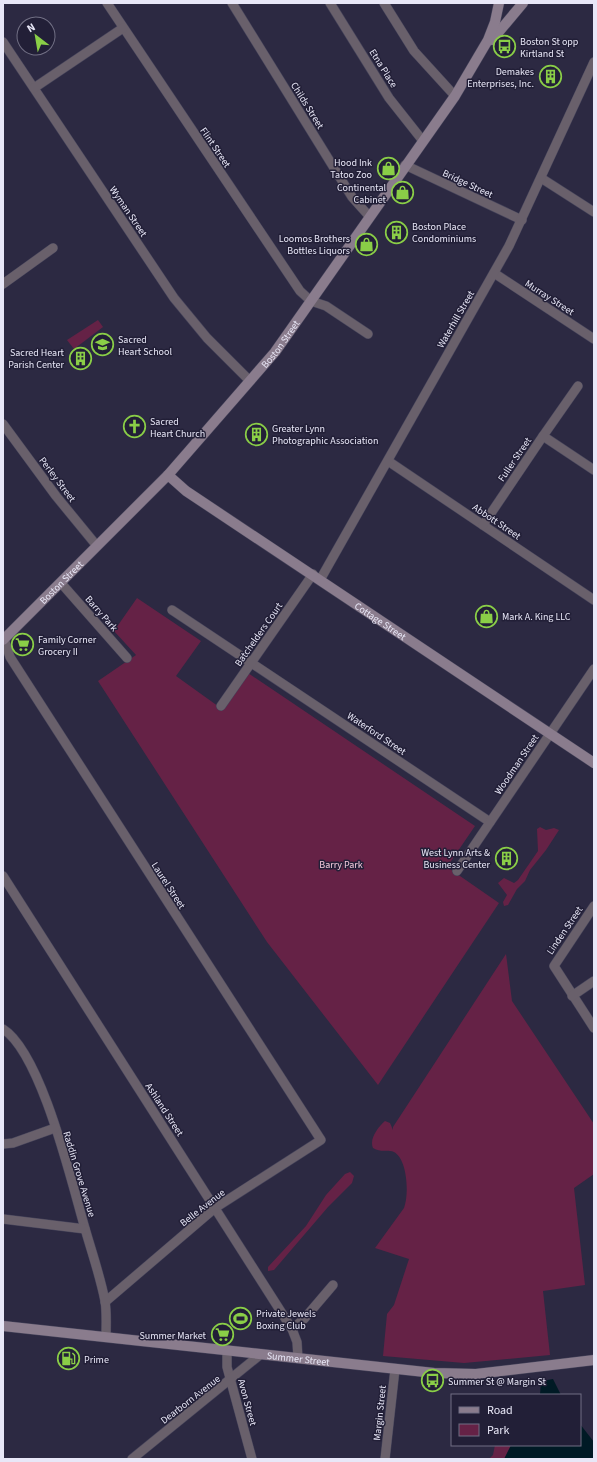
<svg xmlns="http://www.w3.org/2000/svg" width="597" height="1462" font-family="'Source Sans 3',sans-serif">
	<rect width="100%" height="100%" fill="#2c2942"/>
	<!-- green -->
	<g fill="#652246">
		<polygon points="98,320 103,327 74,349 67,340"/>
		<polygon points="137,598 201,641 176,676 222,709 248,673 475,826 447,867 499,903 378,1085 267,942 98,681 136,655 114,631"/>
		<polygon points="540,827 546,830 554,828 559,830 546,850 530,870 525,881 517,889 508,905 504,906 503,902 507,895 498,883 504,878 514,883 518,880 538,851 537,829"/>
		<path d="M506 954 512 1001 594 1124V1174L574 1188 585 1285 543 1291 550 1355 464 1363 383 1356 387 1314 394 1305 409 1259 375 1248 404 1208C409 1195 408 1160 394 1152 387 1149 381 1153 373 1148 369 1139 378 1127 385 1121L390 1123 393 1130V1127Z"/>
		<polygon points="350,1172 354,1176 352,1183 328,1207 274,1270 268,1271 268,1267 306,1226 326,1195 345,1174"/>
		<polygon points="495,1445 560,1445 559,1459 489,1459 493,1455"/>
	</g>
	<!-- water -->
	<g fill="#001a25">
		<polygon points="553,1379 561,1395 540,1395 541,1381"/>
		<polygon points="580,1424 594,1442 594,1459 504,1459 511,1445 580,1445"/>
	</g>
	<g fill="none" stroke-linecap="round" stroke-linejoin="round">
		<defs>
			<g id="street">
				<polyline points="107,3 300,291 311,301 326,306 368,334"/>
				<polyline points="232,3 352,197 369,216"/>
				<polyline points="330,3 389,98 423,141"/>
				<polyline points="384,3 414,51 455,96"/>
				<polyline points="3,42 174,298 207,338 250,381"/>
				<polyline points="34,88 123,28"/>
				<polyline points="405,165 522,220"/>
				<polyline points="541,178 594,212"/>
				<polyline points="494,273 594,339"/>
				<polyline points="3,284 53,248"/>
				<polyline points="3,424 56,496 97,546"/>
				<polyline points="543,436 578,386"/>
				<polyline points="388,461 594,600"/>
				<polyline points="483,525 543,436 594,470"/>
				<polyline points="320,580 509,246 594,62"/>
				<polyline points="61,583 127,658"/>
				<polyline points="172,610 490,822"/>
				<polyline points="4,639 10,657 321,1140 215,1208 105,1302"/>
				<polyline points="221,706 313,574"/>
				<polyline points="457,871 594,669"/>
				<polyline points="3,876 292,1329 297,1342 298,1358"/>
				<polyline points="594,906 554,966 594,1028"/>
				<polyline points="572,996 594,981"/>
				<path d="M3 1029C41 1053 71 1180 84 1225 91 1250 100 1275 105 1301 107 1313 106 1326 106 1337"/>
				<polyline points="3,1144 13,1143 55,1128"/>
				<polyline points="3,1219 85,1229"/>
				<polyline points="292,1329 304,1319 333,1285"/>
				<polyline points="227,1351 227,1367 252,1459"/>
				<polyline points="132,1459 261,1354"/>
				<polyline points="385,1459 395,1369"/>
			</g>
			<g id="secondary">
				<polyline points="492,40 523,3"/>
				<path id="s1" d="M168 475 186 491 594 763"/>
				<path id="s2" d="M3 640 168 475 275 352 455 96 488 40 495 22 499 3"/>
				<path id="s3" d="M3 1326 434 1373 476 1374 594 1360"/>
			</g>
		</defs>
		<!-- street casing -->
		<use href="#street" stroke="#46445b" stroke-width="10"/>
		<!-- secondary casing -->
		<use href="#secondary" stroke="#46445b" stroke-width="11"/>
		<!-- street -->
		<use href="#street" stroke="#69606b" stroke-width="9"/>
		<!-- secondary -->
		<use href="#secondary" stroke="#8a7c8d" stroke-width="10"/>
	</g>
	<!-- icons -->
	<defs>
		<symbol id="bus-ring" viewBox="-11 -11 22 22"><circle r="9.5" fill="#221f37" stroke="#8ace47" stroke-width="1.5"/><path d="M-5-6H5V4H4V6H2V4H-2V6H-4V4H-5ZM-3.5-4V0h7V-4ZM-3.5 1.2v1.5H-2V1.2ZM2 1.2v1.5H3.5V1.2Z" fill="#8ace47"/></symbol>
		<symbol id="building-ring" viewBox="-11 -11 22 22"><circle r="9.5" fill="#221f37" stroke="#8ace47" stroke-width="1.5"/><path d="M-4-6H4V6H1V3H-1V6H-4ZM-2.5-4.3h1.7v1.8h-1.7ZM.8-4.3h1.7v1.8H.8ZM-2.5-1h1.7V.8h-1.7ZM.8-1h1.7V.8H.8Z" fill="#8ace47"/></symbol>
		<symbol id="shop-ring" viewBox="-11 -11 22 22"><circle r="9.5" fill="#221f37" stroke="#8ace47" stroke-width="1.5"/><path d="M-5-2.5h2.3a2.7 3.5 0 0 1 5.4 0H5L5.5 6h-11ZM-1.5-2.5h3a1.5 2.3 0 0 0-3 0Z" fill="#8ace47"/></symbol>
		<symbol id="school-ring" viewBox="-11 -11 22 22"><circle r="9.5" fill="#221f37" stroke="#8ace47" stroke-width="1.5"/><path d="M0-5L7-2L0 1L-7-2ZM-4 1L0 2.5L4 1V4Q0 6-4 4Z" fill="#8ace47"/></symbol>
		<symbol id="church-ring" viewBox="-11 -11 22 22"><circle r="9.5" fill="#221f37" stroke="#8ace47" stroke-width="1.5"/><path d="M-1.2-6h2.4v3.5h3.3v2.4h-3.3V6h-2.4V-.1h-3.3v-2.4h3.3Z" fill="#8ace47"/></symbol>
		<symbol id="supermarket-ring" viewBox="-11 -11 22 22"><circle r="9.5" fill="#221f37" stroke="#8ace47" stroke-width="1.5"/><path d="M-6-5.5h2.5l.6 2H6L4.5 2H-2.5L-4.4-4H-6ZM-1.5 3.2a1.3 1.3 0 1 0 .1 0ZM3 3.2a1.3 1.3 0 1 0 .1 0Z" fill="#8ace47"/></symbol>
		<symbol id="stadium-ring" viewBox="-11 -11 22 22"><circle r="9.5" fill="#221f37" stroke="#8ace47" stroke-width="1.5"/><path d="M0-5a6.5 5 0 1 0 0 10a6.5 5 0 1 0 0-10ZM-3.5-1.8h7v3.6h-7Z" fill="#8ace47"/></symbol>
		<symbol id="fuel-ring" viewBox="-11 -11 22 22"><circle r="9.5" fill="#221f37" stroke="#8ace47" stroke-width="1.5"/><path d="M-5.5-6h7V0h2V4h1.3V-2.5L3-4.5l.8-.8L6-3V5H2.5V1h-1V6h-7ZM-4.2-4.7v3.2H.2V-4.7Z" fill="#8ace47"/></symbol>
	</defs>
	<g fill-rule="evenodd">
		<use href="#bus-ring" x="492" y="34" width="25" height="25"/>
		<use href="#building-ring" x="538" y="64" width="25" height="25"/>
		<use href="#shop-ring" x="376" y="156" width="25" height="25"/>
		<use href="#shop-ring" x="390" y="180" width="25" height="25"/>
		<use href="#building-ring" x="384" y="220" width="25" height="25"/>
		<use href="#shop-ring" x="354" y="232" width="25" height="25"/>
		<use href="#school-ring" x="90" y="332" width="25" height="25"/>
		<use href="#building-ring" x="68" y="346" width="25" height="25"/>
		<use href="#church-ring" x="122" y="414" width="25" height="25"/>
		<use href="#building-ring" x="244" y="422" width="25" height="25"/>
		<use href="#shop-ring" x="474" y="604" width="25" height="25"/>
		<use href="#supermarket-ring" x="10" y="632" width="25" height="25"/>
		<use href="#building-ring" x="494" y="846" width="25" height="25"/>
		<use href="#stadium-ring" x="228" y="1306" width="25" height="25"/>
		<use href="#supermarket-ring" x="210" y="1322" width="25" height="25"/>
		<use href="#fuel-ring" x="56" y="1346" width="25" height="25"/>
		<use href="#bus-ring" x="420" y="1368" width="25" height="25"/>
	</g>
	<g text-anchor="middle" stroke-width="3" stroke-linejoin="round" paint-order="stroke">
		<!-- poi labels -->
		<g font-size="10" fill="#e8e7f7" stroke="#221f37" text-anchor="start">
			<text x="520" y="45">Boston St opp<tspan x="520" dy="12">Kirtland St</tspan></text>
			<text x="534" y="75" text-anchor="end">Demakes<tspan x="534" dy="12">Enterprises, Inc.</tspan></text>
			<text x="372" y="166" text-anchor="end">Hood Ink<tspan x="372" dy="12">Tatoo Zoo</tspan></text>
			<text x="386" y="191" text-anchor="end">Continental<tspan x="386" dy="12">Cabinet</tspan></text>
			<text x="412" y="230">Boston Place<tspan x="412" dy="12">Condominiums</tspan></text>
			<text x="350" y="242" text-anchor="end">Loomos Brothers<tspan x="350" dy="12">Bottles Liquors</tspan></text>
			<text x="118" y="343">Sacred<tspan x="118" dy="12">Heart School</tspan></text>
			<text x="64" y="356" text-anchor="end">Sacred Heart<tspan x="64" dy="12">Parish Center</tspan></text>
			<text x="150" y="425">Sacred<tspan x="150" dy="12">Heart Church</tspan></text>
			<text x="272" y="432">Greater Lynn<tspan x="272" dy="12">Photographic Association</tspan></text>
			<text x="502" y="620">Mark A. King LLC</text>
			<text x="38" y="643">Family Corner<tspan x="38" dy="12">Grocery II</tspan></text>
			<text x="490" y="856" text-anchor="end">West Lynn Arts &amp;<tspan x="490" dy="12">Business Center</tspan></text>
			<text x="256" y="1317">Private Jewels<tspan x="256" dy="12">Boxing Club</tspan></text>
			<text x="206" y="1339" text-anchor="end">Summer Market</text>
			<text x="84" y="1363">Prime</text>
			<text x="448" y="1385">Summer St @ Margin St</text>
		</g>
		<!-- street labels -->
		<g font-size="10" fill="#e8e7f7" stroke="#221f37">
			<text transform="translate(384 68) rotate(58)" y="4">Etna Place</text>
			<text transform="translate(308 105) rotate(58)" y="4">Childs Street</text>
			<text transform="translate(216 147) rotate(56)" y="4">Flint Street</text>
			<text transform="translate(468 183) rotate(25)" y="4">Bridge Street</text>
			<text transform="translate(129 211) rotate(56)" y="4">Wyman Street</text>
			<text transform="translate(550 297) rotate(33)" y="4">Murray Street</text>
			<text transform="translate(455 319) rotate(-60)" y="4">Waterhill Street</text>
			<text dy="4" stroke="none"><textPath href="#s2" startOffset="406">Boston Street</textPath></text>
			<text transform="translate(514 459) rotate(-56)" y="4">Fuller Street</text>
			<text transform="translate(58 479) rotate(53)" y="4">Perley Street</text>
			<text transform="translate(497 521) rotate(34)" y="4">Abbott Street</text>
			<text dy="4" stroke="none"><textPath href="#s2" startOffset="82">Boston Street</textPath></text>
			<text transform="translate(102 613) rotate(49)" y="4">Barry Park</text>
			<text dy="4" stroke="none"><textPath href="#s1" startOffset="258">Cottage Street</textPath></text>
			<text transform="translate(258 634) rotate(-55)" y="4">Batchelders Court</text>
			<text transform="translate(377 733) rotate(34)" y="4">Waterford Street</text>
			<text transform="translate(516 764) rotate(-56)" y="4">Woodman Street</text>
			<text transform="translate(169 885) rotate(57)" y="4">Laurel Street</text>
			<text transform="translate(564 930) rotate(-56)" y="4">Linden Street</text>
			<text transform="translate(165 1109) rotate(57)" y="4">Ashland Street</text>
			<text transform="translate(80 1174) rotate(73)" y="4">Raddin Grove Avenue</text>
			<text transform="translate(202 1207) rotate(-38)" y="4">Belle Avenue</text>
			<text dy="4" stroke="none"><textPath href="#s3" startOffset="297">Summer Street</textPath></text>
			<text transform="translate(190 1399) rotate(-38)" y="4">Dearborn Avenue</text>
			<text transform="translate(248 1402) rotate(75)" y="4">Avon Street</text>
			<text transform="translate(379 1413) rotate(-84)" y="4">Margin Street</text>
		</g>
		<!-- park labels -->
		<g font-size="10" fill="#f6cadd" stroke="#221f37">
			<text x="341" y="868">Barry Park</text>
		</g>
	</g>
	<!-- border -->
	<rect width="597" height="1462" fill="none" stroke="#e8e7f7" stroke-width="8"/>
	<!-- legend -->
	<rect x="451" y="1394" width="130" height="52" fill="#221f37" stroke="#716f84"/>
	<rect x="459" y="1407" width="20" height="6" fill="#8a7c8d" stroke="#716f84"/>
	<text x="487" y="1414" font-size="12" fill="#e8e7f7">Road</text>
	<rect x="459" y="1424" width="20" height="12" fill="#652246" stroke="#716f84"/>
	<text x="487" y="1434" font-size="12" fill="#e8e7f7">Park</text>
	<!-- north arrow -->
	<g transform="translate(36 36) rotate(329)"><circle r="19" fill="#221f37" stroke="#716f84"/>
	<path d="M0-3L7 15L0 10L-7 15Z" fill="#8ace47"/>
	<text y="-6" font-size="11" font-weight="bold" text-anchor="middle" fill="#e8e7f7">N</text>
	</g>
</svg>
